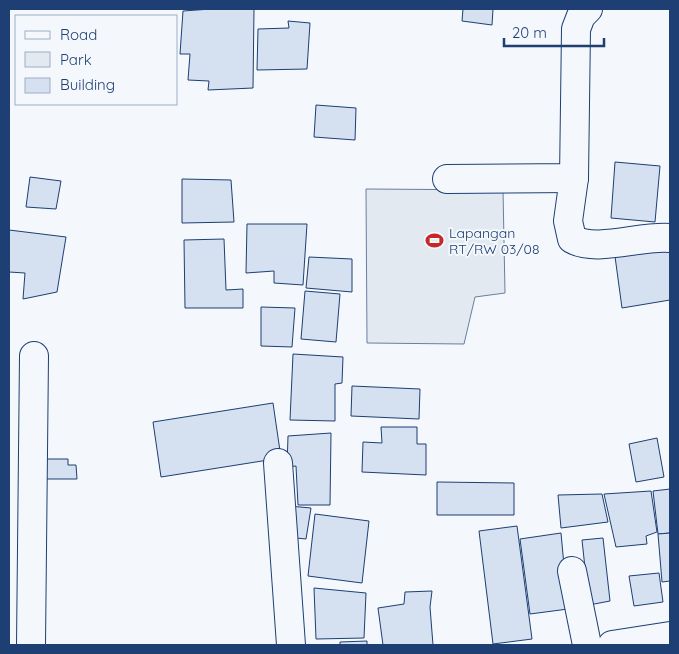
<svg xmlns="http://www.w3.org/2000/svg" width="679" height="654" font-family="Quicksand,sans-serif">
	<rect width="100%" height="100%" fill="#f4f7fb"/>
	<!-- green -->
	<polygon fill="#e3e9f0" stroke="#687fa3" points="366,189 503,190 505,293 475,297 464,344 367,343"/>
	<!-- building -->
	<g fill="#d5e0f0" stroke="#1d3f73">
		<polygon points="211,9 254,9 253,88 208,90 209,81 188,80 190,54 180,54 183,11"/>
		<polygon points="463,9 493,9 492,25 462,21"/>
		<polygon points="288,21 310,23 307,69 257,70 258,29 289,28"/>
		<polygon points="316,105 356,108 355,140 314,137"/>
		<polygon points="615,162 660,166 655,222 611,218"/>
		<polygon points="30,177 61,181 56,209 26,207"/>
		<polygon points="182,179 231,180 234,222 182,223"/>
		<polygon points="247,224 307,224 303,285 274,283 274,271 246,273"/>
		<polygon points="9,230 66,237 57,292 23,299 25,273 9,272"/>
		<polygon points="224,239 226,290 243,289 243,308 185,308 184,240"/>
		<polygon points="670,244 670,300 622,308 614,249"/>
		<polygon points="309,257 352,259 352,292 306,288"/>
		<polygon points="305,291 340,294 336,342 301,339"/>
		<polygon points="261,307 295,308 292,347 261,346"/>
		<polygon points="293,354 343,357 342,383 335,384 335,421 290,420"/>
		<polygon points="352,386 420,389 419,419 351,416"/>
		<polygon points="273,403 281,458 161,477 153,422"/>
		<polygon points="381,427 417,427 417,444 426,444 426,475 362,472 363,442 382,443"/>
		<polygon points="331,433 330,505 298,505 296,466 287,467 288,436"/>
		<polygon points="657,438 664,477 636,482 629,444"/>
		<polygon points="44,459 68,459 68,465 76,465 77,479 44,479"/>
		<polygon points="437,482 514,483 514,515 437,515"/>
		<polygon points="670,489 670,533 658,534 653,491"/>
		<polygon points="651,491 657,532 646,536 647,544 616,547 604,494"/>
		<polygon points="602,494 608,522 561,528 558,495"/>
		<polygon points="289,506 311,508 306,539 286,537"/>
		<polygon points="315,514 369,521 362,583 308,576"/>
		<polygon points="517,526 532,639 493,644 479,531"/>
		<polygon points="561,533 568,609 530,614 520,539"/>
		<polygon points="670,533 670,581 662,582 658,534"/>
		<polygon points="603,538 610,601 589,605 582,540"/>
		<polygon points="659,573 663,602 634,606 629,576"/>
		<polygon points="314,588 366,593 364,638 316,639"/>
		<polygon points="432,591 430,607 433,645 383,645 378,608 404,604 405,592"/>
		<polygon points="367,641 367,645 340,645 340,642"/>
	</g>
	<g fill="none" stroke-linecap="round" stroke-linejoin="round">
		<defs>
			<g id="minor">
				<path d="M574 178 568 221 572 239C596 253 642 235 670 238"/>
				<polyline points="447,179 574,178 576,29 581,16 588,9"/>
				<polyline points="278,463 291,645"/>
				<polyline points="572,571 587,645"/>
				<polyline points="31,645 34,356"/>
				<polyline points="612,645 670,636"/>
			</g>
		</defs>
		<!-- minor casing -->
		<use href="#minor" stroke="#1d3f73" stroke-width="30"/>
		<!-- minor -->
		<use href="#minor" stroke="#f4f7fb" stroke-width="28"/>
	</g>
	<!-- icons -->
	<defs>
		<symbol id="stadium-bare" viewBox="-9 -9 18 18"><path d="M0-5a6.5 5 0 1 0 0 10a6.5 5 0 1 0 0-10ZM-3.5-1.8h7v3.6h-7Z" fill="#c62828" stroke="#f4f7fb" stroke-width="2.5" paint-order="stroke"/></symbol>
	</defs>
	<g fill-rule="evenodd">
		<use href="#stadium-bare" x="422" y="228" width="25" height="25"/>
	</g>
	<g text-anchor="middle" stroke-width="4" stroke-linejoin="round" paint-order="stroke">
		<!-- poi labels -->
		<g font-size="14" fill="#1d3f73" stroke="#f4f7fb" text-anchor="start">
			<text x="449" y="238">Lapangan<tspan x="449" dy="16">RT/RW 03/08</tspan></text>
		</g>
	</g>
	<!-- border -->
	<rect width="679" height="654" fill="none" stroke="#1d3f73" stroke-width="20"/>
	<!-- legend -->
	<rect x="15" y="15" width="162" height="90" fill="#f4f7fb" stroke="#9eadc5"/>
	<rect x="25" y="31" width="25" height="8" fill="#f4f7fb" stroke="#9eadc5"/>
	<text x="60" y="40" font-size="15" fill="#1d3f73">Road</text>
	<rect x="25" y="52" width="25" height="15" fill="#e3e9f0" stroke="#9eadc5"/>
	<text x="60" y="65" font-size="15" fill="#1d3f73">Park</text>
	<rect x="25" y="78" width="25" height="15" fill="#d5e0f0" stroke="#9eadc5"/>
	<text x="60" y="90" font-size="15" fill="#1d3f73">Building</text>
	<!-- scale -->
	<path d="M504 38v8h100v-8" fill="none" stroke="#1d3f73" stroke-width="2.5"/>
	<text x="512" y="38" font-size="15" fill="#1d3f73" stroke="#f4f7fb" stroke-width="4" paint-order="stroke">20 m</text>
</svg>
